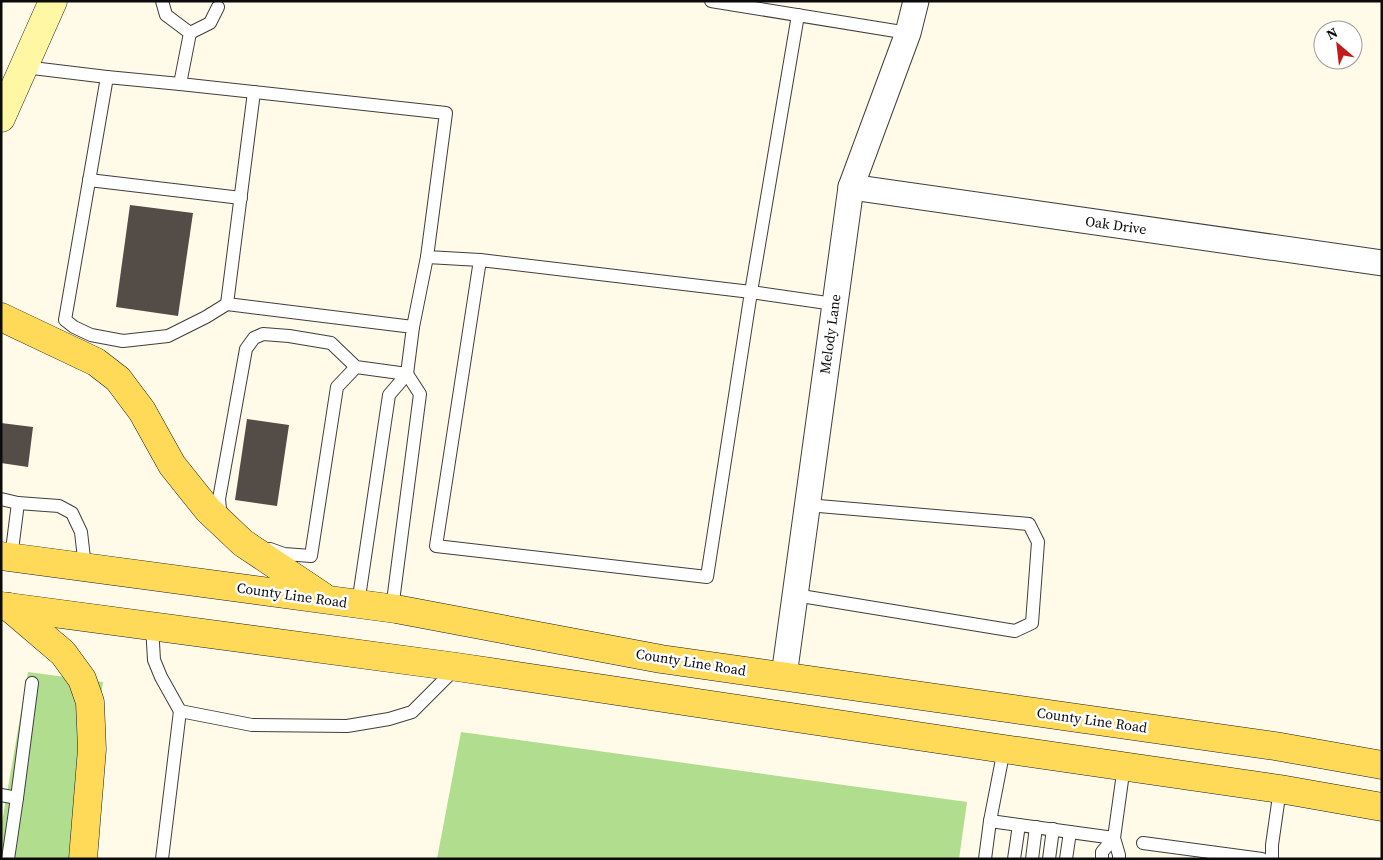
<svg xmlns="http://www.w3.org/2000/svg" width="1383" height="860" font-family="'Source Serif 4',serif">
	<rect width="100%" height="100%" fill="#fffbe8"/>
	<!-- forest -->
	<g fill="#b0dd8e">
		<polygon points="28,672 103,682 78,859 1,859 1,828"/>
		<polygon points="461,732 967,802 959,859 437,859"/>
	</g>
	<!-- building -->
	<g fill="#544c46">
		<polygon points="130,205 193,213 178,316 116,307"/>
		<polygon points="247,419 289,425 277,506 235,500"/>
		<polygon points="1,423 33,427 28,467 1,463"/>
	</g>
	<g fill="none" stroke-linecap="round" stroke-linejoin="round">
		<defs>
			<g id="lane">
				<polyline points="162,1 166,15 190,33 210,23 218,7"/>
				<polyline points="711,1 908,33"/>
				<polyline points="798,15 751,292 480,260 436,546 707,577 751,292 834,304"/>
				<polyline points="24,67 107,77"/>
				<polyline points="180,84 190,33"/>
				<polyline points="89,180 241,198"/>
				<polyline points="227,304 254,92"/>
				<polyline points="413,327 427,257"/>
				<polyline points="1,499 18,503 59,506 72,513 81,532 85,567"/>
				<polyline points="224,517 220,509 219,499 246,349 254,338 263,334 289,336 331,343 356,367 407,374 420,394 392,609"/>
				<polyline points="270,549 284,554 311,556 337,387 356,367"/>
				<polyline points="11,558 18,503"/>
				<polyline points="795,595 1015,631 1032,623 1038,542 1029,524 807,505"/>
				<polyline points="358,604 389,395 407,374 413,327 227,304 206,317 168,336 123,341 91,335 74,327 65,320 107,77 180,84 446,113 427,257 480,260"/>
				<polyline points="152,626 154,660 161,677 180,711"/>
				<polyline points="1,795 17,798 8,859"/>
				<polyline points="17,798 32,683"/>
				<polyline points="990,821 1114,838 1102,852 1102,859"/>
				<polyline points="1143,843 1262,859"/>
				<polyline points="162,859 180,711 252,725 347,726 389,719 412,712 455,669"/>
				<polyline points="985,859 990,821 1004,749"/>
				<polyline points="1014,859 1019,825"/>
				<polyline points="1032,859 1036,827"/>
				<polyline points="1049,859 1053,829"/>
				<polyline points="1066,859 1070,832"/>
				<polyline points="1119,859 1119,855 1114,838 1124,766"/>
				<polyline points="1272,859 1272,845 1280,789"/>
			</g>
			<g id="street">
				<polyline points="851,187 1382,263"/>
				<polyline points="784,676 851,187 908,33 916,1"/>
			</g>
			<polyline id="secondary" points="1,118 53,1"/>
			<g id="primary">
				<polyline points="1,317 96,362 118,379 142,411 172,465 208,510 243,543 322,596"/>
				<polyline points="1,556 396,609 661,659 1275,746 1382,765"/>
				<polyline points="1,606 457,667 1004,749 1280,789 1382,807"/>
				<polyline points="9,607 63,653 82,679 90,702 92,749 83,859"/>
			</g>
		</defs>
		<!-- lane casing -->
		<use href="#lane" stroke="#3e3e3e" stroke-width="14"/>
		<!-- street casing -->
		<use href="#street" stroke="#3e3e3e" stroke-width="27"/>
		<!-- secondary casing -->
		<use href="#secondary" stroke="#2d2d2d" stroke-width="29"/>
		<!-- primary casing -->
		<use href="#primary" stroke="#1c1c1c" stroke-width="29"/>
		<!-- lane -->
		<use href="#lane" stroke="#fff" stroke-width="12"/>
		<!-- street -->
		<use href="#street" stroke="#fff" stroke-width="25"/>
		<!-- secondary -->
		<use href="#secondary" stroke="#fff7a3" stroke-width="28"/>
		<!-- primary -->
		<use href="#primary" stroke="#ffda58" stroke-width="28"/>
	</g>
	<g text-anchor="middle" stroke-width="5" stroke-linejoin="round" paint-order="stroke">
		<!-- street labels -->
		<g font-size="14" fill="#0b0b0b" stroke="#fff">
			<text transform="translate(1116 225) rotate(8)" y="5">Oak Drive</text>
			<text transform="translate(830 334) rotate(-82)" y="5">Melody Lane</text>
			<text transform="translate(292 595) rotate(8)" y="5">County Line Road</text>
			<text transform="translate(691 662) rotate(9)" y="5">County Line Road</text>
			<text transform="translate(1092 720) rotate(8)" y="5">County Line Road</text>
		</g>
	</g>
	<!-- border -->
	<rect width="1383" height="860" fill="none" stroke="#0b0b0b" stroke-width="5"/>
	<!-- north arrow -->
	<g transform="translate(1338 45) rotate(332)"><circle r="24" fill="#ffffff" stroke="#9d9d9d"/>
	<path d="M0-4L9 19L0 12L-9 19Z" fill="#c31a1f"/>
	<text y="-8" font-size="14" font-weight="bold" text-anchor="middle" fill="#0b0b0b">N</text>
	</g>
</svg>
